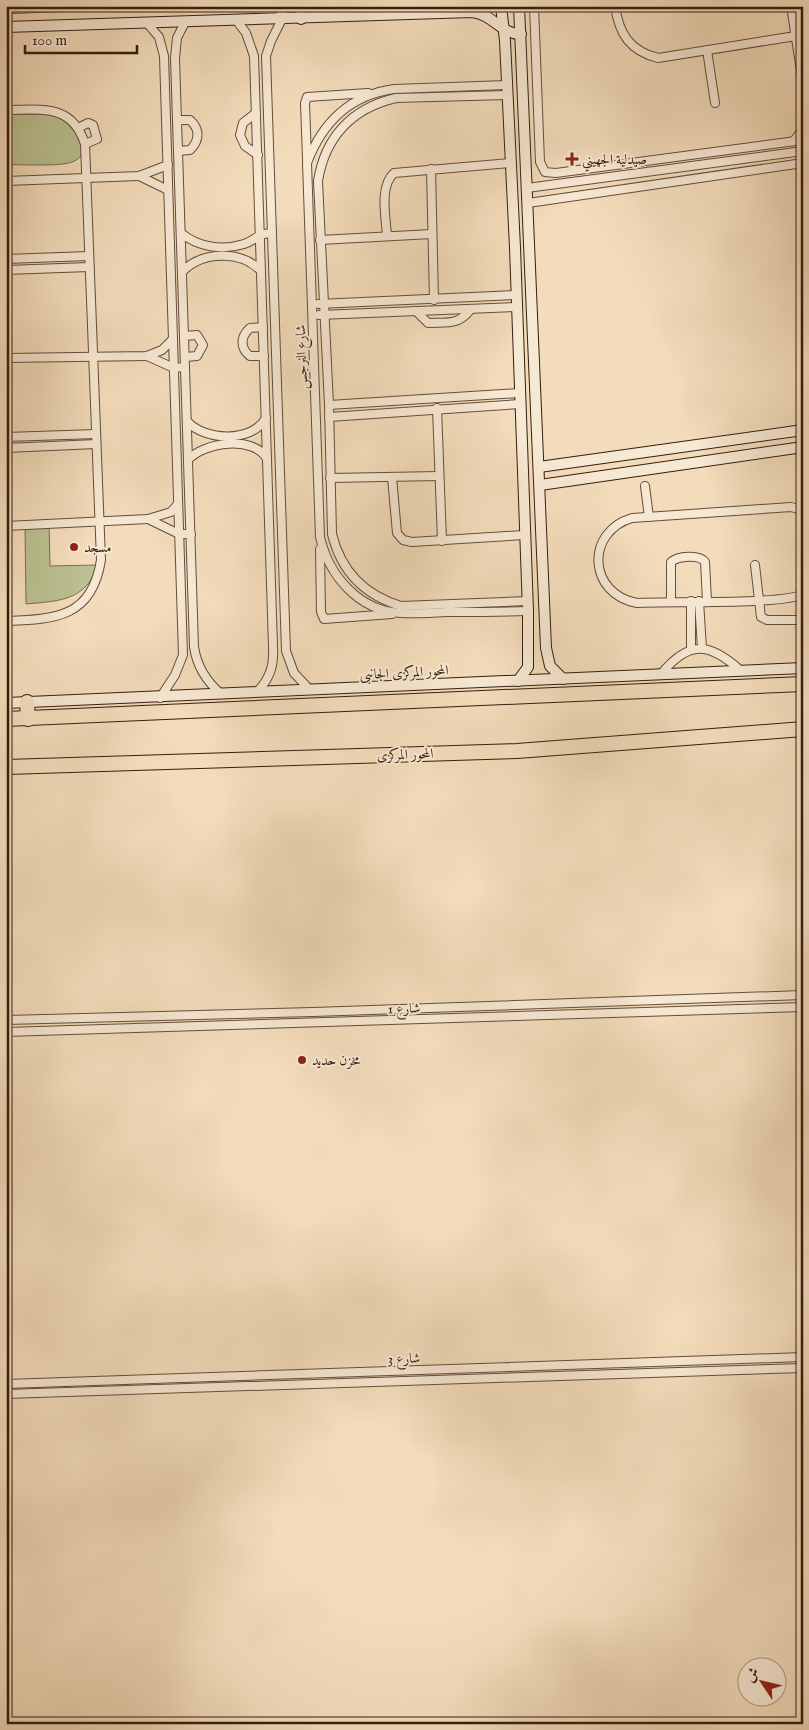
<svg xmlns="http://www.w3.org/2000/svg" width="809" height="1730" font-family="'IM FELL English',Amiri,serif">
	<rect width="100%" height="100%" fill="#f3dcbb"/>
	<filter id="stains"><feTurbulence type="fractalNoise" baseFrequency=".004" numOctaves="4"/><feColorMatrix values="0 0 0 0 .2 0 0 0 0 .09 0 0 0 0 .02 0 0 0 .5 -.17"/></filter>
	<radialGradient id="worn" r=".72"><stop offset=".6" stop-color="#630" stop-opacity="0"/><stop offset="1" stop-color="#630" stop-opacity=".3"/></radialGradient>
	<!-- green -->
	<g fill="#bac090" stroke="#786e50">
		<path d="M6 114H57C68 123 99 152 72 162 60 167 21 164 6 165Z"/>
		<path d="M49 525 50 566 98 565C86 601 59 601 26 604L25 527Z"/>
	</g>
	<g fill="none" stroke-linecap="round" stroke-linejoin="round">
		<defs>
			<g id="street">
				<polyline points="534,6 540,162 545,172 556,173 803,140"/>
				<path d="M615 6C619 34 630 51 658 58L802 35"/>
				<polyline points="791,6 803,84"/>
				<polyline points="797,6 803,44"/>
				<polyline points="282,19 271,41 266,56 286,651 294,673 310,690"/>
				<path d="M237 21 246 33 254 56 273 646C274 664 271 677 258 691"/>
				<path d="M185 22 177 38 175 58 194 647C197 667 206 681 221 694"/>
				<polyline points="147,23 159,37 164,56 183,655 175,675 160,698"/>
				<polyline points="707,50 715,103"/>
				<path d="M507 85 394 89C350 95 322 123 307 163L320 537C329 576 359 611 401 613 416 614 432 613 447 612 474 612 501 612 528 611"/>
				<path d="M507 95 396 98C352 108 325 137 318 181L329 405 332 534C341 571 364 595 401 606L527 601"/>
				<path d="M6 110C41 110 72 103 85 144L101 560C92 618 55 619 6 621"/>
				<polyline points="256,113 243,123 240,135 245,146 258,155"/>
				<path d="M177 120H190C200 129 200 140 190 150L178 151"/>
				<polyline points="78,128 88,123 93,125 97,139 85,144"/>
				<polyline points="794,141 803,129"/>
				<polyline points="307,159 305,103 307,97 368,93"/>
				<polyline points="431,169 434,300"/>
				<polyline points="139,176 168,190"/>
				<polyline points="6,181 139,176 168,165"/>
				<polyline points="527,188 803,151"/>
				<polyline points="528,203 803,163"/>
				<path d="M181 233C198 247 222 251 244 244 257 240 255 234 272 233"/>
				<path d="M387 236C386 218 379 186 394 173L511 163"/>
				<polyline points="320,240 432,234"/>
				<polyline points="6,259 89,256"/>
				<polyline points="6,270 89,267"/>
				<path d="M182 272C202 251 241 250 261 271"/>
				<polyline points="318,304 516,295"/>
				<path d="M416 311 428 323C447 322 458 326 471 309"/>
				<polyline points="319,315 517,307"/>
				<path d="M263 327 250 328C240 337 240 348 250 356H264"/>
				<polyline points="184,336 197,335 203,345 197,356 185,357"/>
				<polyline points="147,356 174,368 185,367"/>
				<polyline points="6,358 147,356 162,350 173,339"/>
				<polyline points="329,405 519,393"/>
				<polyline points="437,408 442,541"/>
				<polyline points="329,417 520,404"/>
				<path d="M187 421C204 441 252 443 266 418"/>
				<polyline points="6,437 96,434"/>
				<polyline points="6,448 96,444"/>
				<path d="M188 460C204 442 254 435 267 459"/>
				<polyline points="392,477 397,533 403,540 412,542 524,535"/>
				<polyline points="330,478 439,476"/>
				<polyline points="645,486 649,517"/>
				<path d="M803 510 791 507 632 518C585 532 588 594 637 603 667 601 784 605 803 594"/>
				<polyline points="148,519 179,534 191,534"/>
				<polyline points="6,526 148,519 171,512 178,504"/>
				<polyline points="320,549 321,612 324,619 392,614"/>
				<polyline points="755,565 761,617 767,620 803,620"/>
				<path d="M671 601V562C678 556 699 554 705 562L707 601"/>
				<polyline points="691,601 691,649"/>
				<polyline points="699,601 702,648"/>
				<path d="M661 674C689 640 709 642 741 671"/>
				<polyline points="6,1020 313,1012 803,995"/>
				<polyline points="6,1032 803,1007"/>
				<polyline points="6,1384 803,1357"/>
				<polyline points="6,1394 803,1368"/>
			</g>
			<g id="secondary">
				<polyline points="282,6 282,19"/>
				<polyline points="301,6 301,19"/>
				<polyline points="501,6 505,41 515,248 528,611 528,667 518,681"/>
				<polyline points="519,6 546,648 550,666 563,679"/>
				<polyline points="6,8 66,6"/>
				<path d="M6 27 472 12C493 14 502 35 521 34"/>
				<polyline points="539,467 803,430"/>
				<polyline points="540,485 803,447"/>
				<polyline points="6,703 803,668"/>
			</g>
			<g id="highway">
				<polyline points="27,702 28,719"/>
				<polyline points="6,719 803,684"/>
				<polyline points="6,767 517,751 803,729"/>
			</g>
		</defs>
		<!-- street casing -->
		<use href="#street" stroke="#644d3a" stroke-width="10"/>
		<!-- secondary casing -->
		<use href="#secondary" stroke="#351d0f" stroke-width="12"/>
		<!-- highway casing -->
		<use href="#highway" stroke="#351d0f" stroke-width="16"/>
		<!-- street -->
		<use href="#street" stroke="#f7e8d3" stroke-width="8"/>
		<!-- secondary -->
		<use href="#secondary" stroke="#f7e8d3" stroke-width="10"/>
		<!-- highway -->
		<use href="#highway" stroke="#f3dcbb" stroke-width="14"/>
	</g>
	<!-- markers -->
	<g fill="#8f2418" stroke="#f7e8d3" stroke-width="2">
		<path d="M569.5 151.5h5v5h5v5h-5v5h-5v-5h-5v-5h5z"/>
		<circle cx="74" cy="547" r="5"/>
		<circle cx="302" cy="1060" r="5"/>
	</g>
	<g text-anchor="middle" stroke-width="4" stroke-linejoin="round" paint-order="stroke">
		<!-- poi labels -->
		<g font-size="14" fill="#351d0f" stroke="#f7e8d3" text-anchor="start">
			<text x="582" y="164">صيدلية الجهيني</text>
			<text x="84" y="552">مسجد</text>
			<text x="312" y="1065">مخزن حديد</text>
		</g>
		<!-- street labels -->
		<g font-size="14" fill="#351d0f" stroke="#f7e8d3">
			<text transform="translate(301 357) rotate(-92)" y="5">شارع النرجس</text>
			<text transform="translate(404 672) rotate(-3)" y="5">المحور المركزى الجانبى</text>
			<text transform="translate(405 754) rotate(-2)" y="5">المحور المركزى</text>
			<text transform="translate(404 1008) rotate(-2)" y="5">شارع 1</text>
			<text transform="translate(404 1358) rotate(-2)" y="5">شارع 3</text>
		</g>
	</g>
	<!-- margin -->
	<rect width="809" height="1730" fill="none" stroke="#f3dcbb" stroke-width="25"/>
	<rect x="8" y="8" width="794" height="1715" fill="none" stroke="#351d0f" stroke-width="2.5"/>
	<rect x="12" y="12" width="784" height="1705" fill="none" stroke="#351d0f"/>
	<!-- north arrow -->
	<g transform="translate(762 1682) rotate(305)"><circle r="24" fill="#f7e8d3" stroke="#a99785"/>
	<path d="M0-4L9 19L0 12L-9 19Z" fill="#8f2418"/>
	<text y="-8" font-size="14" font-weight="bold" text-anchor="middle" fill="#351d0f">ش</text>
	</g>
	<!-- scale -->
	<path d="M25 45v8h112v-8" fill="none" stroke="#351d0f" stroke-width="2.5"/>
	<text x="32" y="45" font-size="15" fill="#351d0f" stroke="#f7e8d3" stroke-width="4" paint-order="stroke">100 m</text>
	<rect width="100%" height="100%" filter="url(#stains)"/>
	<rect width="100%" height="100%" fill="url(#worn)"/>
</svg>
